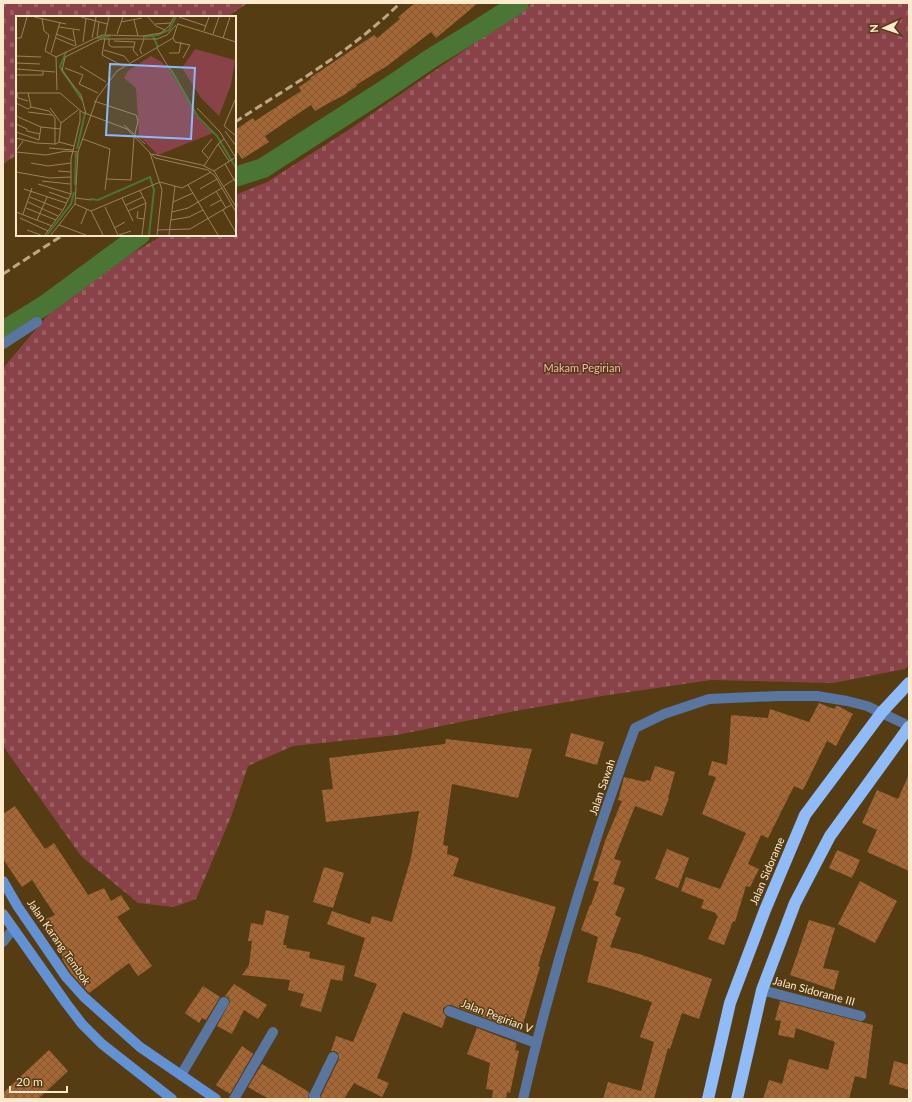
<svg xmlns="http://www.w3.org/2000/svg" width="912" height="1102" font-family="Lato,sans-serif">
	<defs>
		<pattern id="cemetery-stones" width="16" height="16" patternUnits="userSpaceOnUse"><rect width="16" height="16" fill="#884248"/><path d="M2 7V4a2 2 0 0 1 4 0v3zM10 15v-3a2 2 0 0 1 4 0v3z" fill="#9a5d61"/></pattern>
		<pattern id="building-cross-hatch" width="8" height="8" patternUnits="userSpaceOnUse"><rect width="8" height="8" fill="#a76735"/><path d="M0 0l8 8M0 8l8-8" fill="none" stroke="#7e5839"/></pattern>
	</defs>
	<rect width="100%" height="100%" fill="#553c13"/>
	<!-- cemetery -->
	<g fill="url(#cemetery-stones)">
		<polygon points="3,3 248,3 227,17 17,17 17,155 3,164"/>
		<polygon points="533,3 909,3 909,665 905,669 833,683 711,680 602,696 515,711 397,735 293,746 248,766 231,817 196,899 174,907 138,903 81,856 3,746 3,368 49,314 87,280 163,235 235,235 235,195 267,182 350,129"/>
	</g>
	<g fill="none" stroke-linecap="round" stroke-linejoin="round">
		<!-- canal -->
		<g stroke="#4a7535" stroke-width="20">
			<polyline points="235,177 263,168 389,87 430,59 482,27 519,3"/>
			<polyline points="3,331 45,305 140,235"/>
		</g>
	</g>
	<!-- building -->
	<g fill="url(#building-cross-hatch)">
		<polygon points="415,3 478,3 436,38 431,32 387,66 356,85 357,86 344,95 327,104 315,111 311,105 265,136 269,142 242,159 235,149 235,130 253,118 255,121 301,91 299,87 311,79 310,78 374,35 377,38 400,19 398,17"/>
		<polygon points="819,703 834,709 836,706 838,706 853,714 836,746 827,741 803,790 794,786 768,838 761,835 748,864 759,869 750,887 746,886 735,922 733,921 724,945 708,939 718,916 716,915 716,913 701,908 704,900 681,891 686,877 720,889 746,833 702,814 716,777 708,775 712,761 727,765 729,746 731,715 768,718 770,709 809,722"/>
		<polygon points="571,733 604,742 597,765 565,756"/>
		<polygon points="446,739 532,749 518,798 452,784 443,845 448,846 447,854 459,858 453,876 556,907 538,966 540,967 521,1031 451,1005 448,1005 443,1008 443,1012 446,1017 442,1028 403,1012 377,1078 389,1083 382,1097 354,1083 344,1099 322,1099 321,1096 339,1059 338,1053 335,1051 331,1051 336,1036 353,1042 377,984 354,976 365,938 327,924 332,911 370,924 372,916 392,922 411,858 419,811 326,822 322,790 333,789 329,758 445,744"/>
		<polygon points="655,766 675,772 668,798 669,798 662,816 635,806 614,859 621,861 613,884 625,888 615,915 621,918 610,947 639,954 712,979 699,1019 682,1013 670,1049 668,1048 654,1099 603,1099 608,1082 641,1091 654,1042 640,1037 652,1002 606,987 587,982 598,937 581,930 590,905 591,905 599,882 593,880 605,841 622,801 618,800 624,777 645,782 646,780 650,781"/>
		<polygon points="909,774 909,871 867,852 877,830 862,823 877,790 898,799"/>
		<polygon points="15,806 45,849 54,843 88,895 104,888 111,901 121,895 130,909 117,917 152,966 138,976 129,963 89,993 71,973 62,959 63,958 46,919 55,915 32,880 22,887 3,859 3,814"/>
		<polygon points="667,849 689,858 678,888 655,879"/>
		<polygon points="837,850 860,860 852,878 829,868"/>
		<polygon points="324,867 344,873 333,908 313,902"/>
		<polygon points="860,881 897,901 875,943 838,924"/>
		<polygon points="266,910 289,916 283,945 287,945 286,948 310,952 309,958 345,966 342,981 331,979 321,1012 300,1006 304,994 288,990 290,980 242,975 249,965 252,941 248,941 251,923 263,925"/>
		<polygon points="809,920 835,928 823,968 839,971 834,990 790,975"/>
		<polygon points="234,984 267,1005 258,1019 244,1010 232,1034 217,1026 230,1002 229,998 225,996"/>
		<polygon points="203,986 220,997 206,1020 202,1018 199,1023 185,1013"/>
		<polygon points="780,1001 873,1025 866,1079 855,1076 849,1099 763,1099 769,1080 782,1084 789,1059 828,1070 835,1042 796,1028 794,1038 778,1035 781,1021 775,1020"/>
		<polygon points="477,1028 517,1043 515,1050 519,1051 510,1093 507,1092 506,1099 492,1099 493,1090 486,1089 490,1063 467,1054"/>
		<polygon points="242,1046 253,1054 230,1094 216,1085"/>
		<polygon points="49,1050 68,1071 38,1099 3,1099 3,1093"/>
		<polygon points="894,1061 909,1065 909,1090 889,1084"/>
		<polygon points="262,1064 309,1092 308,1099 269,1099 248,1087"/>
	</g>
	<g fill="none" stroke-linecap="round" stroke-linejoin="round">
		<!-- street -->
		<g stroke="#5876a0" stroke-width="10">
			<polyline points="3,344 37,322"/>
			<polyline points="3,942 13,929"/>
			<polyline points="762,990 861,1016"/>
			<polyline points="449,1011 536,1043"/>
			<polyline points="181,1075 224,1002"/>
			<polyline points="234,1099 273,1032"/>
			<polyline points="316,1099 314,1096 333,1057"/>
			<path d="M523 1099C552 973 590 849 635 728L664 714 709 699 778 696H817L847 701 867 706 909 726"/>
		</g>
		<!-- secondary -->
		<g stroke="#6292d4" stroke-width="10">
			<polyline points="3,881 18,907 66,977 84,997 140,1047 216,1099"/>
			<polyline points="3,914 66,1003 82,1024 102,1044 172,1099"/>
		</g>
		<!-- highway -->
		<g stroke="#8fbcf8" stroke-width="12">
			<polyline points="708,1099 730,1003 765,910 805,815 882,712 909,683"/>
			<polyline points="737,1099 762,990 795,903 830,836 909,727"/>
		</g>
		<!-- rail -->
		<g stroke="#bda785" stroke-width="3" stroke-dasharray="8 4" stroke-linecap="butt">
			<path d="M235 122C292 85 352 51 400 3"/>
			<polyline points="3,274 63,235"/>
		</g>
	</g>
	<g text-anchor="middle" stroke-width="3" stroke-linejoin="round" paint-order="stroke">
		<!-- park labels -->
		<g font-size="11" fill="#f9b4b7" stroke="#553c13">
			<text x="582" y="372">Makam Pegirian</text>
		</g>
		<!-- street labels -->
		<g font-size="11" fill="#fde9cc" stroke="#553c13">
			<text transform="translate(602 787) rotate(-71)" y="4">Jalan Sawah</text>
			<text transform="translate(767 871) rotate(-67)" y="4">Jalan Sidorame</text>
			<text transform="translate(59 942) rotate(55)" y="4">Jalan Karang Tembok</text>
			<text transform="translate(814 991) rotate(15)" y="4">Jalan Sidorame III</text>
			<text transform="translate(497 1016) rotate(21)" y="4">Jalan Pegirian V</text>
		</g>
	</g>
	<!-- overview -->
	<g transform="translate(16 16)">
		<rect width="220" height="220" fill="#553c13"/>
		<path d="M179 33 219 44 215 69 203 100 185 82 166 52ZM135 40 146 46 154 55 183 103 197 117 142 139 123 120 120 72 108 62 112 55Z" fill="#884248"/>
		<path fill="none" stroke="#4a7535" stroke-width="2" d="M137 20 142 31M127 21 142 19 153 14 160 1M81 22 94 20M50 36 44 51 66 84M154 52 182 101 201 120 220 152M61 133 69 97M59 169 60 137M74 183 82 184 134 161 138 174 133 219M31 219 55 188 58 176"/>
		<path fill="none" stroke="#98815d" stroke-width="1" d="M18 1 50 8M65 1 91 8M132 1 140 10 149 14M163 1 190 10M26 2 28 15 33 19 29 35 40 41M118 4 122 20M105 6 126 2M139 8 155 7M162 8 220 26M43 11 64 14M57 14 60 30M188 15 193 1M40 18 58 25M101 18 107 1M197 18 203 1M89 19 93 1M81 20 83 6M0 22H5L11 1M40 22 59 30M76 22 80 1M89 22 86 39 107 50M93 22V29L96 31H117M157 22 159 26 174 29 167 42M207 22 214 1M98 25 119 26 117 34 122 40M67 26 70 2M141 32 154 54M88 34 108 40 113 46M35 37 44 6M153 37H163L165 26M126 38 124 34 128 23M0 40 25 41M0 47 24 48M64 50 90 66M49 52 67 59 63 68 82 77M0 53 27 55M0 59H27M27 59V55L39 56M41 74 40 41 86 19 127 20 145 17 153 10 158 1M0 77H44L66 96 111 113 139 142 192 154 199 160 220 196M1 77 2 82 12 85M12 77 15 91 33 95 39 102V128M220 82 208 110 220 120M78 85 120 99 122 105 118 122 115 164 91 163M0 87 12 93 15 91M34 92 45 107 43 126 58 130M181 92 204 116 220 142M12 96 36 99M70 98 65 79 46 55 49 41 85 23H141L151 19 160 9M0 100 25 111 44 113M45 107 62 94M0 108 11 113V115L24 118M108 109 129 128M209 115 220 130M0 116 23 124M0 122 20 127 40 128 43 126M67 123 94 133 89 174M23 124 25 111M202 128 213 145M33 132 57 134M0 135 7 125M0 136 30 139 50 135 62 136M134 137 146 174 141 219M136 138 186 149 198 155 220 191M192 142 186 135 196 123M15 147 32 150 55 147M209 148 220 167M188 150 202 128 208 123M42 155 55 156M198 155 220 141M0 156 34 162 55 161M26 165 54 168M22 168 55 178M172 169 202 219M208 170 220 162M8 173 50 187M184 173 201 163M124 175 130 187 126 219M200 175 210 192M33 176 52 183M14 181 46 194M60 182 75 184M106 182 117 205M12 186 42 200M157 186 177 177M59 188 75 195 87 219M110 189 127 181M194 190 205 184M89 191 102 219M10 192 40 204M207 194 220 217M75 195 144 166 166 172 195 156M112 195 130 187M122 195 121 202 128 203M0 196 36 210M156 196 172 192 206 172M7 198 16 172M4 202 32 215M21 204 31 181M155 204 173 201 187 194M65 208 71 193M43 209 70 219M98 212 109 206M11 214 25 219M141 214 174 213 215 189M29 219 47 194 55 178V143L64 105V95M35 219 59 188 62 136 81 82 101 55 157 22 162 7M103 219 115 215M153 219 159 170"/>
		<path fill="#8abafc" fill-opacity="0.15" stroke="#8abafc" stroke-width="2" d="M94 48 179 52 175 123 90 119Z"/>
		<rect width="220" height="220" fill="none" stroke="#fde9cc" stroke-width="2"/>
	</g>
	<!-- border -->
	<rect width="912" height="1102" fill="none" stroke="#fde9cc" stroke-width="8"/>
	<!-- north arrow -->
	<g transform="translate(884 28) rotate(267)" stroke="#553c13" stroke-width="3" paint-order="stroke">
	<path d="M0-3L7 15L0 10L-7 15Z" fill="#fde9cc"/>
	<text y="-6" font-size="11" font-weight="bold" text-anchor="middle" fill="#fde9cc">N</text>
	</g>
	<!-- scale -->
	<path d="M10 1086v6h57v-6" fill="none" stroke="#fde9cc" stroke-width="2"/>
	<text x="16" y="1086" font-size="12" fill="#fde9cc" stroke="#553c13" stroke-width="3" paint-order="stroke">20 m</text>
</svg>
